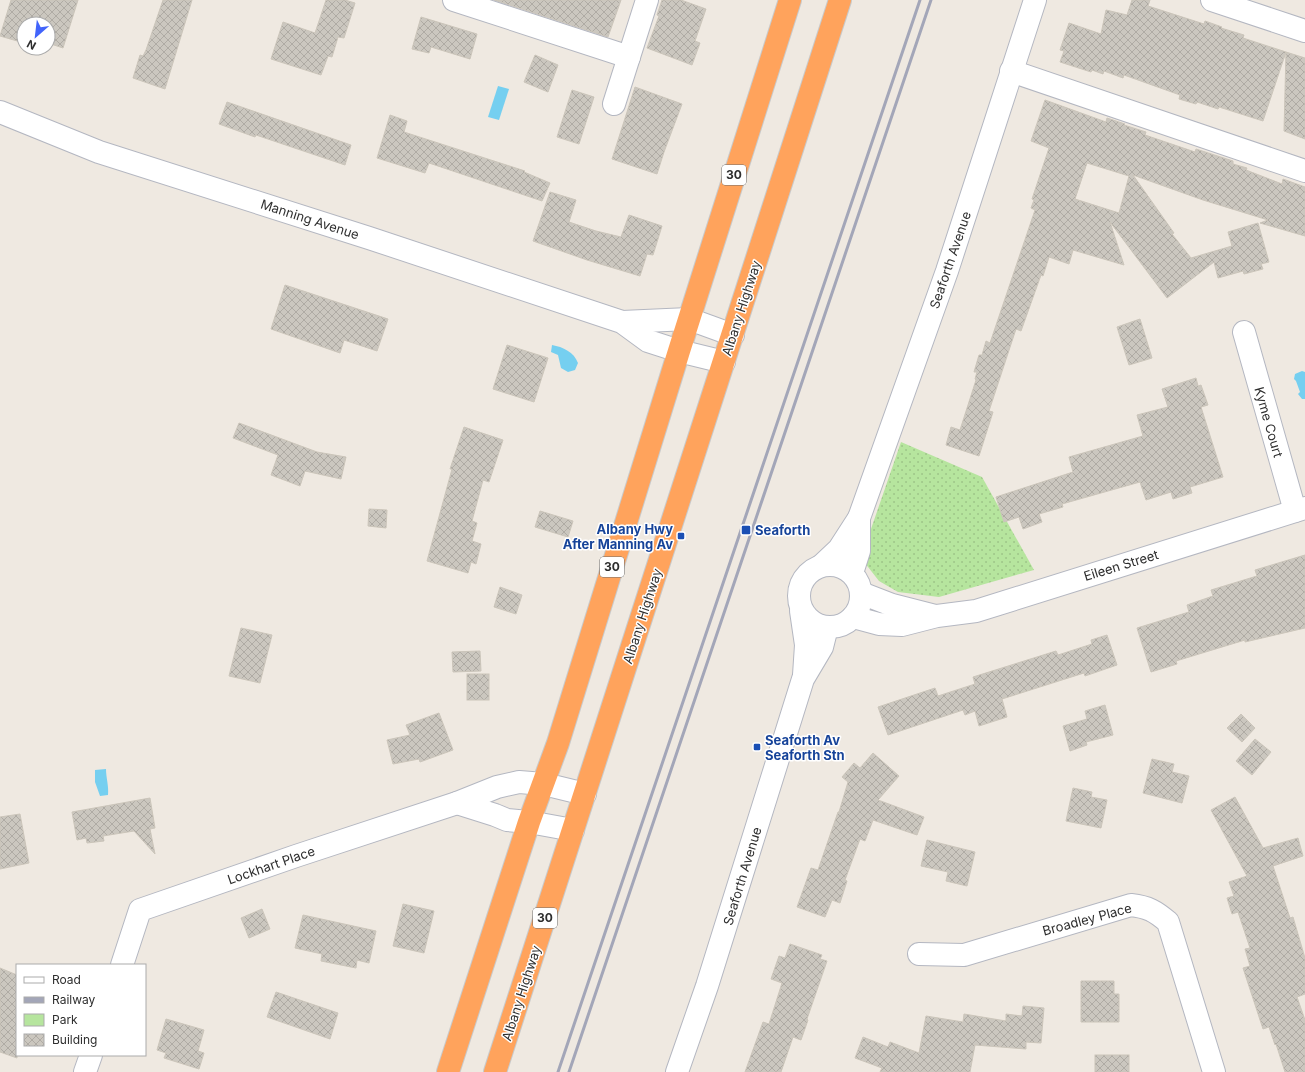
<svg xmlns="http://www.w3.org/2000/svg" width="1305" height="1072" font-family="Inter,sans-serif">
	<defs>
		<pattern id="green-dots" width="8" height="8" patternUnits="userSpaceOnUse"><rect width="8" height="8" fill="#b6e59e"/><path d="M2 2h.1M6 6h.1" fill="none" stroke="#9dc588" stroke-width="1.8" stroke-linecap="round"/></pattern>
		<pattern id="building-cross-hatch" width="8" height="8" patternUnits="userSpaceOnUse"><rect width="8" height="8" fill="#cbc7bf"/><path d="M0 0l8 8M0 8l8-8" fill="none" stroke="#afaba4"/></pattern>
	</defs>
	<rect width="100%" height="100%" fill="#efe9e1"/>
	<!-- green -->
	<polygon fill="url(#green-dots)" points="901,442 982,477 1034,570 939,597 898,592 879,581 861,558"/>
	<!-- water -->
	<g fill="#75cff0">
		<polygon points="498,86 509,89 499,120 488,117"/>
		<path d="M552 345C563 347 574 352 578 363L575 370 568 372 561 368 558 355 551 352Z"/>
		<polygon points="1302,371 1305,372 1305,399 1302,399 1298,394 1300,392 1296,381 1294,379 1295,374"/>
		<path d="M106 769C106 778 109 786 108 795L100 796 95 782V770Z"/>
	</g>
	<!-- building -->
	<g fill="url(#building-cross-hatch)" stroke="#cbc5ba" fill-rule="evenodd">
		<polygon points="11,0 78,0 63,48 48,43 48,24 24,24 24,43 0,36"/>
		<polygon points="163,0 192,0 165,89 133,78 140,55 143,56 146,50"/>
		<polygon points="326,0 345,0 355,3 344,38 338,37 332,57 328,56 321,75 271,59 283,22 315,33"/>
		<polygon points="494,0 621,0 608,37"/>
		<polygon points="662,0 681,0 706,9 695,41 700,43 692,65 647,48 659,16 657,15"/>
		<polygon points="1132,0 1150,0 1148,6 1204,24 1205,21 1222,27 1221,28 1244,35 1243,38 1286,52 1263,121 1219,107 1218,109 1197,102 1196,104 1179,99 1180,95 1124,75 1123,78 1104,71 1103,74 1092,70 1091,72 1060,62 1064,51 1060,50 1069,23 1101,34 1106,10 1127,15"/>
		<polygon points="421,17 477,34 470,59 431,47 429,53 412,49"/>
		<polygon points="1286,52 1305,58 1305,139 1284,131"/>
		<polygon points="535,55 558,65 548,92 524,82"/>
		<polygon points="635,87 682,104 664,152 657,174 612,159"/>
		<polygon points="572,90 594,97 579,144 557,137"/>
		<path d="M1045 100 1106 122 1107 118 1125 124 1124 125 1146 132 1145 135 1195 152 1196 149 1233 161V164L1247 168 1246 170 1282 184 1283 179 1305 187V236L1260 223 1268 220 1203 200 1133 175 1174 233 1172 234 1191 258 1232 246 1228 232 1258 223 1269 262 1261 264 1263 269 1244 274 1243 271 1218 278 1214 262 1167 298 1110 222 1124 265 1073 250 1069 264 1049 257 1043 276 1041 275 1021 331 1016 329 989 411 993 412 979 456 946 445 951 427 960 430 976 380 975 379 977 372H974L979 355H982L986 341 990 343 1035 210 1031 208 1034 200 1032 199 1049 148 1031 141ZM1087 163 1129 176 1119 213 1075 199Z"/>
		<polygon points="227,102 351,145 345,165 256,135 255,137 219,124"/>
		<polygon points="390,115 407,121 404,132 525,171 524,172 550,183 542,201 429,163 425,173 377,158"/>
		<polygon points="550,192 576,200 569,222 596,231 621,237 629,215 662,226 653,255 647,254 640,276 587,260 533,241"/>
		<polygon points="285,285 388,319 377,351 344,340 340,353 271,329"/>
		<polygon points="1140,319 1152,358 1129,365 1117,327"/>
		<polygon points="507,345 548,358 534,402 493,389"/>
		<polygon points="1196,378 1198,386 1201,385 1208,405 1201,407 1223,477 1190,487 1192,493 1173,499 1171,492 1146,500 1140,482 1062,504 1063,507 1039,514 1042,522 1023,529 1019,517 1004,522 996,497 1073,472 1069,457 1143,436 1137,415 1168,407 1162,389"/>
		<polygon points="239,423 317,452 346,457 341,479 305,471 300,486 271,475 278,455 233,438"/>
		<polygon points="464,427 503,440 489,482 483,480 472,521 477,523 472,541 481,544 476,564 471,562 468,573 427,561 452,469 450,469"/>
		<polygon points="369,509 387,510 386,528 368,526"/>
		<polygon points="540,511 573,521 568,537 535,527"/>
		<polygon points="1305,555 1305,628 1245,642 1245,640 1176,661 1177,664 1151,672 1137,628 1189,612 1187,605 1213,596 1211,590 1257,576 1255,570"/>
		<polygon points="500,587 522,595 516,614 494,607"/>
		<polygon points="241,628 272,635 260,683 229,676"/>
		<polygon points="1107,635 1117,665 1085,676 1084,673 1002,699 1007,717 979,726 975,711 965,715 963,710 888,735 878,707 935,688 938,696 975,684 973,677 1056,651 1058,655 1092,644 1091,640"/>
		<polygon points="480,651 481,671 453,672 452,652"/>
		<rect x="467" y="674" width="22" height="26"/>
		<polygon points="1105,705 1113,735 1086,742 1087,745 1070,751 1063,726 1087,719 1085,711"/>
		<polygon points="439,713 453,750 420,762 419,759 393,764 387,740 410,735 406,725"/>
		<polygon points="1241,714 1255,728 1242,742 1227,728"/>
		<polygon points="1255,739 1271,752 1252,775 1236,761"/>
		<polygon points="873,753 899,776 878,800 924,817 917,835 873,820 865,841 860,839 845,880 847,881 840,903 832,900 825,917 797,907 811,868 818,870 838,812 839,812 848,782 842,777 854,763 860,768"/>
		<polygon points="1152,759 1174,764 1172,772 1189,776 1182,803 1143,793"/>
		<polygon points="1073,788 1092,792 1091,797 1107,800 1101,828 1066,821"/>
		<polygon points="1235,797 1263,848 1298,838 1303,856 1273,866 1290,918 1293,917 1305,958 1305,994 1297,997 1305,1020 1305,1072 1285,1072 1276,1044 1275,1045 1269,1027 1263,1029 1243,968 1250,966 1245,949 1250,948 1238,912 1232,914 1227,898 1234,896 1229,882 1247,876 1211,810"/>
		<polygon points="150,798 155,828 150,829 155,854 134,831 103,836 104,841 87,843 86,838 77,840 72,812"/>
		<polygon points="20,814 29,863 0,869 0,817"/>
		<polygon points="927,840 975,852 967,886 946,881 948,872 921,866"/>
		<polygon points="403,904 434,911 424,953 393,946"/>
		<polygon points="262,909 270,929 249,938 241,918"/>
		<polygon points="303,915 376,931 369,963 357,960 356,968 321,961 322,954 295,948"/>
		<polygon points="790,944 822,955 820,959 827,961 807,1019 808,1020 801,1040 793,1037 781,1072 745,1072 763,1022 769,1024 782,983 771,979 779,956 785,958"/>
		<polygon points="0,968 17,975 17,1058 0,1052"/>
		<polygon points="1081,981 1114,981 1114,994 1119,994 1119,1022 1081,1022"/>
		<polygon points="276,992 338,1013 330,1039 267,1017"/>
		<polygon points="1023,1006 1044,1008 1041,1043 1026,1042 1026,1049 975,1045 970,1072 880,1072 882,1068 855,1058 863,1037 888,1047 890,1042 919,1053 926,1016 963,1022 964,1014 1006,1021 1006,1014 1022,1016"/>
		<polygon points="166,1019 204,1030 198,1051 204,1053 199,1069 164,1058 166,1053 157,1050"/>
		<rect x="1095" y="1055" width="34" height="17"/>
	</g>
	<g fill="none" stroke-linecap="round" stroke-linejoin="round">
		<defs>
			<g id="street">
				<polyline points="454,0 629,57"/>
				<polyline points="1212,0 1305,31"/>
				<polyline points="1011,71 1305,171"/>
				<polyline points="614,104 647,0"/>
				<polyline points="0,112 99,152 369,238 622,322 648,341 679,351 724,362"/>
				<polyline points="622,322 689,319 733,335"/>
				<polyline points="1244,332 1295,511"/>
				<polyline points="822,565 839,549 859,518 947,271 1035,0"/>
				<polyline points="852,573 859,551 859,518"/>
				<polyline points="457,803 495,815 507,820 529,822 573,830"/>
				<path d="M919 954 964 955 1131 905C1148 907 1155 911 1168 922L1214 1072"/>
				<polyline points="122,965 140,910 296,856 457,803 497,787 519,782 544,784 585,794"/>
				<polyline points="85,1072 91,1055"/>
			</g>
			<g id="secondary">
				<circle cx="830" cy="596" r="31"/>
				<polyline points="861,593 892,605 935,616"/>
				<polyline points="801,611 806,645 804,675"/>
				<polyline points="853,617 879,624 902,625 937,616 976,611 1305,508"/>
				<polyline points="677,1072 707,986 803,679 822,647 827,627"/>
			</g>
			<g id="highway">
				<polyline points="448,1072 529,822 558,743 679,351 790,0"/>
				<polyline points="495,1072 840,0"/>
			</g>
		</defs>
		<!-- street casing -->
		<use href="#street" stroke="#b4b7c1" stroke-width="24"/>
		<!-- secondary casing -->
		<use href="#secondary" stroke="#b4b7c1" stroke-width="24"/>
		<!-- highway casing -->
		<use href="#highway" stroke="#c9c9c9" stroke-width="24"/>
		<!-- street -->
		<use href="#street" stroke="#fff" stroke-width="22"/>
		<!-- secondary -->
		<use href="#secondary" stroke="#fff" stroke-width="22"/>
		<!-- highway -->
		<use href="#highway" stroke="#ffa35c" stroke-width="22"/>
		<!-- rail -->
		<g stroke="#a3a6b8" stroke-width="3">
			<polyline points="558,1072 920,0"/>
			<polyline points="569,1072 931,0"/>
		</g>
	</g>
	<!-- markers -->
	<g fill="#1a4fb4" stroke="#fff" stroke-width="1.5">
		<rect x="741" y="525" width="10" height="10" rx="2"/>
		<rect x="677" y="532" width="8" height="8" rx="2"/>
		<rect x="753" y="743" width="8" height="8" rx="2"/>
	</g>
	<g text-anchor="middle" stroke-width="3" stroke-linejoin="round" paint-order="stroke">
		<!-- shield labels -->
		<g fill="#fff" stroke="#6d6d6d" stroke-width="1">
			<rect x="722" y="165" width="24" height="20" rx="3"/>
			<rect x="600" y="557" width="24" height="20" rx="3"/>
			<rect x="533" y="908" width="24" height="20" rx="3"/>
		</g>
		<g font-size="12" font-weight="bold" fill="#2e2e2e">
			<text x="734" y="179">30</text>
			<text x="612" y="571">30</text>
			<text x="545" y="922">30</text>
		</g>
		<!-- street labels -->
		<g font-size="13" fill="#2e2e2e" stroke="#fff">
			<text transform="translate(310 219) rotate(18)" y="5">Manning Avenue</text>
			<text transform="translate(950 260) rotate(-71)" y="5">Seaforth Avenue</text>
			<text transform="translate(741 308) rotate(-72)" y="5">Albany Highway</text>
			<text transform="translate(1269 422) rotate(74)" y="5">Kyme Court</text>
			<text transform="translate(1121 565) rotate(-17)" y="5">Eileen Street</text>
			<text transform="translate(642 616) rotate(-72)" y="5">Albany Highway</text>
			<text transform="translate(271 865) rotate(-19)" y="5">Lockhart Place</text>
			<text transform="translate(742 876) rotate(-73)" y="5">Seaforth Avenue</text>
			<text transform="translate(1087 919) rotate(-15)" y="5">Broadley Place</text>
			<text transform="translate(521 993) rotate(-72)" y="5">Albany Highway</text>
		</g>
		<!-- transit labels -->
		<g font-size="13" font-weight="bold" fill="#164399" stroke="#fff" text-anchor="start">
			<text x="673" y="534" text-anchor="end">Albany Hwy<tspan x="673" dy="15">After Manning Av</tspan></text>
			<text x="755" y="535">Seaforth</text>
			<text x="765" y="745">Seaforth Av<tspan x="765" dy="15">Seaforth Stn</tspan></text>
		</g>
	</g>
	<!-- legend -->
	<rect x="16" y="964" width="130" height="92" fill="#ffffff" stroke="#ababab"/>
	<rect x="24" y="977" width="20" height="6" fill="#ffffff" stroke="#ababab"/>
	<text x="52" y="984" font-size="12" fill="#2e2e2e">Road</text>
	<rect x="24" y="997" width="20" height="6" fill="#a3a6b8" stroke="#ababab"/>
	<text x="52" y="1004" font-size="12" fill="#2e2e2e">Railway</text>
	<rect x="24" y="1014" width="20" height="12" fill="#b6e59e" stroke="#ababab"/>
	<text x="52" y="1024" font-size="12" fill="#2e2e2e">Park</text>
	<rect x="24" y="1034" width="20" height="12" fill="url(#building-cross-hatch)" stroke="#ababab"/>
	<text x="52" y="1044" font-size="12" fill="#2e2e2e">Building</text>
	<!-- north arrow -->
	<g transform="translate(36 36) rotate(208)"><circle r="19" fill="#ffffff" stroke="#ababab"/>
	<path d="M0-3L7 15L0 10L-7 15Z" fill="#4264fb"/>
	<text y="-6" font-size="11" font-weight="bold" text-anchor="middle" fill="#2e2e2e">N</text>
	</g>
</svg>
